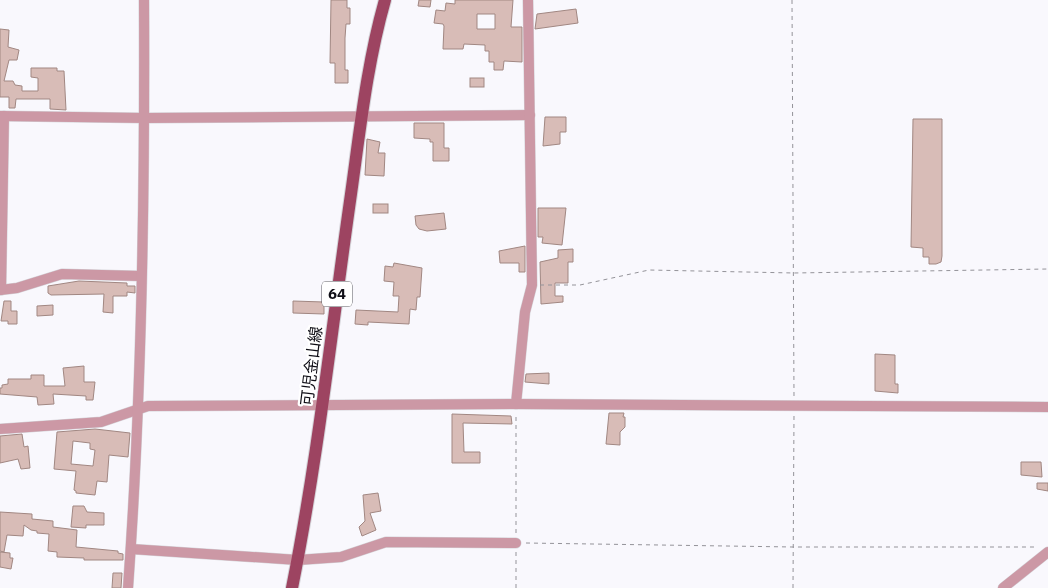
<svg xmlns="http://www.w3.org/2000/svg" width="1048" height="588" font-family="'IBM Plex Sans','Noto Sans JP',sans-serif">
	<rect width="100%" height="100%" fill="#f9f8fd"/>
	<!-- building -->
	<g fill="#d8bcb7" stroke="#a18782" fill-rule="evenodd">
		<polygon points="331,0 347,0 347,8 350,8 350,24 346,24 345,38 345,70 348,70 348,83 335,83 335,63 330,63"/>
		<polygon points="419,0 431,0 430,7 418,6"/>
		<path d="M455 0H513L511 27H522V62L504 61 503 70H494V62H489V51H485V45L464 44 463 49H443L444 26 443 24 434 23 436 10 445 11 446 3 455 4ZM477 14H495V29H477Z"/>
		<polygon points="576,9 578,23 535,29 537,14"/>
		<polygon points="0,29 9,30 8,47 19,50 17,60 9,60 4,81 13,81 15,85 22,86 22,91 38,91 38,78 31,77 31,68 57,68 57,71 64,71 66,110 50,109 50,99 16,99 15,108 9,108 9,97 0,97"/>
		<rect x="470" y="78" width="14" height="9"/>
		<polygon points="545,117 566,117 566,132 560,132 560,144 543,146"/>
		<polygon points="913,119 942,119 942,256 941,262 936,264 929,264 929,257 923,257 923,248 911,247"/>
		<polygon points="414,123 444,123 444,148 449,148 449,161 433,161 433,142 430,142 430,139 414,138"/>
		<polygon points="367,139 380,142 378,153 385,153 384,176 365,175"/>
		<rect x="373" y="204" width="15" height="9"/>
		<polygon points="538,208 566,208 562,245 542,243 543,237 538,237"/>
		<polygon points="444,213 446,229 427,231 419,229 416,225 415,216"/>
		<polygon points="525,246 525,272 519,272 519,263 500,263 499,251"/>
		<polygon points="573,249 573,262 568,262 568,283 555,283 555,296 563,296 563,302 541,304 540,262 558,258 558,250"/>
		<polygon points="394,263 422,268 420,297 417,297 416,310 410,309 409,324 368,322 368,325 355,324 356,310 398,312 399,296 393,296 394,282 384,281 385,266 393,267"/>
		<polygon points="79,281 127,283 127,286 135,286 135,293 127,292 127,296 113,296 113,313 103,312 104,294 51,295 48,293 48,286"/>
		<polygon points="4,301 11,301 11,311 17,311 17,324 8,324 8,321 1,321"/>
		<polygon points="293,301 324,302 324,314 293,313"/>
		<polygon points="53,305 53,315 37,316 37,306"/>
		<polygon points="875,354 895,355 895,384 898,384 898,393 875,391"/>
		<polygon points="84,366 84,382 95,382 93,400 86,400 86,396 53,394 54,404 38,405 37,397 0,394 0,388 2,388 2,385 8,384 8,379 31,379 31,375 44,375 44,386 65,386 63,368"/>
		<polygon points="549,373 549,384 525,382 526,374"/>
		<polygon points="609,413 624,413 623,417 625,417 625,427 620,432 620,445 606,444"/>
		<polygon points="452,414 511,416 512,424 463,423 464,452 480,452 480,463 452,463"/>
		<path d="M95 429 130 433 128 457 109 455 107 482 97 481 95 495 76 493V491L74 490 76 471 54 469 57 432ZM73 441 90 443V449L95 450 93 466 71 464Z"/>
		<polygon points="22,434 24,447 28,446 30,468 21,469 18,459 0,463 0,436"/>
		<polygon points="1021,462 1041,462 1042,477 1021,475"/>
		<polygon points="1037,483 1048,483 1048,491 1037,489"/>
		<polygon points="378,493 381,511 370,513 376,530 362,536 359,527 365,521 363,495"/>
		<polygon points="73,506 84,506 87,512 104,513 104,525 86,525 86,528 71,527"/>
		<polygon points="0,512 32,514 32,519 53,521 53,527 77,530 76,547 118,551 118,553 123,554 123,560 84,560 84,558 57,557 57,552 48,551 49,534 37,533 37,531 31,530 24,525 23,536 7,535 4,552 0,551"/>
		<polygon points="0,552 10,553 10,558 13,558 11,569 0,567"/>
		<polygon points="113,573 122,573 121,588 112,588"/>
	</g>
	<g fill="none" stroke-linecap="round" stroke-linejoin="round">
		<defs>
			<g id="minor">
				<polyline points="0,116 145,118 530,115"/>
				<polyline points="0,290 17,288 62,274 141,276"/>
				<polyline points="1,290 4,116"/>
				<polyline points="516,404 525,312 532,285 528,0"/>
				<polyline points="0,429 101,422 148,406 516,404 1048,407"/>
				<polyline points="131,549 298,560 341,557 386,542 516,543"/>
				<path d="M128 588C142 393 145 196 144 0"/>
				<polyline points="1003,588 1048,552"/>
			</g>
			<path id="major" d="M292 588C318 458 332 326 351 194 360 130 367 63 385 0"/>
		</defs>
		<!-- minor casing -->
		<use href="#minor" stroke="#d4d3d8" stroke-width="11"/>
		<!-- major casing -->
		<use href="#major" stroke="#d4d3d8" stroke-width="14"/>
		<!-- path -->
		<g stroke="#949399" stroke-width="1" stroke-dasharray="4 4" stroke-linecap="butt">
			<polyline points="792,0 794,397"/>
			<polyline points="540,285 580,285 649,270 794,273 1048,269"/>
			<polyline points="516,533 516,414"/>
			<polyline points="526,543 793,547 1037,547"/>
			<polyline points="516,552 516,588"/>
			<polyline points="793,588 794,414"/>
		</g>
		<!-- minor -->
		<use href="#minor" stroke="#cc98a5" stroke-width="10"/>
		<!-- major -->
		<use href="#major" stroke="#9d4461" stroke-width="12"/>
	</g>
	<g text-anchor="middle" stroke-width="4.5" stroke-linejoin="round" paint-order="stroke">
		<!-- shield labels -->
		<rect fill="#fff" stroke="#57565c" stroke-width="1" x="322" y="281.5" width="30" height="25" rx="4"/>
		<g font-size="15" font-weight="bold" fill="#0f0e16">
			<text x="337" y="299">64</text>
		</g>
		<!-- street labels -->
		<g font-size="16" fill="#0f0e16" stroke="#fff">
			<text transform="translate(311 366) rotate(-83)" y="6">可児金山線</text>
		</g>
	</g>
</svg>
